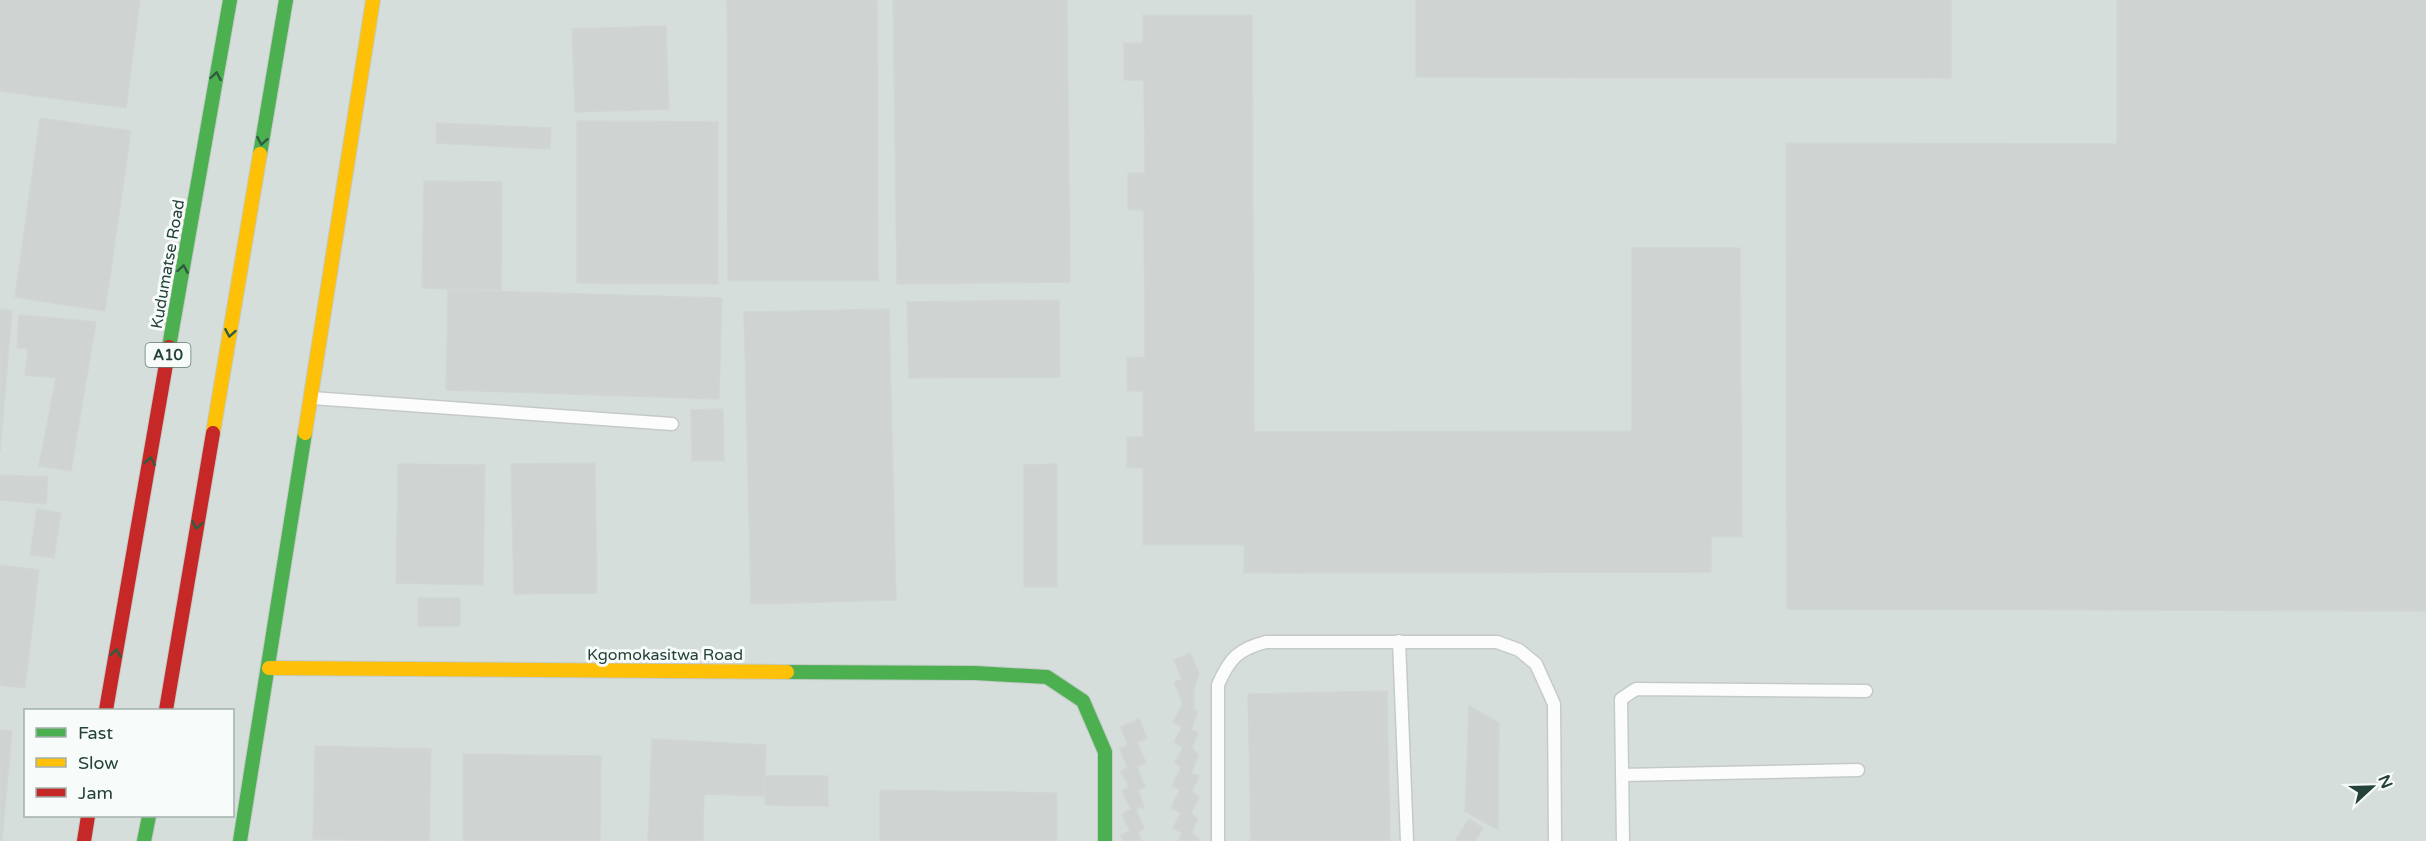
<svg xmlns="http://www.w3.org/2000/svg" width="2426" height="841" font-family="'Varela Round',sans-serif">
	<rect width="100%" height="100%" fill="#e8edeb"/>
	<!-- built -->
	<path fill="#d6dedb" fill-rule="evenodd" d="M0 0H2426V841H0ZM26 710H232V816H26Z"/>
	<!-- building -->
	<g fill="#cfd4d2" stroke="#d1d6d4" stroke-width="1.5">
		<polygon points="0,0 140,0 126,108 0,91"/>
		<polygon points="727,0 877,0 878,281 728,281"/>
		<polygon points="893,0 1067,0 1070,282 897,284"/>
		<polygon points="1416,0 1951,0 1951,78 1416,77"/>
		<polygon points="2117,0 2426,0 2426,611 1787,609 1786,143 2117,144"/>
		<polygon points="1143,15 1252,15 1254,432 1632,431 1632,248 1740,248 1742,537 1711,537 1711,572 1244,573 1244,545 1143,545 1143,468 1127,468 1127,437 1143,437 1143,391 1127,391 1127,357 1145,358 1144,210 1128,210 1128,173 1145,173 1144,80 1124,80 1124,43 1143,43"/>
		<polygon points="666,26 669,109 575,112 572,29"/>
		<polygon points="40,118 131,131 105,311 15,297"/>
		<polygon points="577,121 718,122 718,284 577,283"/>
		<polygon points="437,123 551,128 550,149 436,143"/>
		<polygon points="424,181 502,182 501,290 422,288"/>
		<polygon points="448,290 722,298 719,399 446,390"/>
		<polygon points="1059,300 1060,377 909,378 907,302"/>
		<polygon points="0,309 12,311 0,452"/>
		<polygon points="889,309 896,600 751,604 744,312"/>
		<polygon points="19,315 96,322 71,471 39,466 56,378 25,375 28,348 17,348"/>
		<polygon points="723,409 724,461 692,461 691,410"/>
		<polygon points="595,463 597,593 514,594 511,464"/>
		<polygon points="398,464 485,465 483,585 396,583"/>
		<polygon points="1057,464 1057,587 1024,587 1024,465"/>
		<polygon points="0,475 48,477 46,504 0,500"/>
		<polygon points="37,509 61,513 54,558 30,555"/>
		<polygon points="0,565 39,570 25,688 0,685"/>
		<rect x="418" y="598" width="42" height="28"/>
		<polygon points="1190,653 1199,674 1194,688 1194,709 1197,713 1191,729 1198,733 1192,747 1198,756 1191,773 1199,776 1192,791 1199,798 1191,813 1197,819 1192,833 1200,840 1178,841 1182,833 1173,828 1181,813 1171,808 1180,790 1172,786 1181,768 1175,762 1183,747 1174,742 1182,727 1173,722 1183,704 1174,682 1182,679 1174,660"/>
		<polygon points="1387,691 1390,841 1251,841 1248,694"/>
		<polygon points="1469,706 1499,723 1498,830 1465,811"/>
		<polygon points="1139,719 1147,738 1137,742 1146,763 1137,767 1145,787 1138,790 1144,807 1136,809 1144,829 1138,832 1142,841 1124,841 1121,835 1130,831 1122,814 1131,809 1122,791 1129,787 1121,772 1127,767 1120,748 1128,745 1121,727"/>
		<polygon points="0,730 12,731 2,841 0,841"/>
		<polygon points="652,739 766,745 764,796 704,794 703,841 648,841"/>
		<polygon points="315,746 431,749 429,841 313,839"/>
		<polygon points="463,754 601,756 600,841 463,841"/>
		<polygon points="765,776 828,776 828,806 765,805"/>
		<polygon points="880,790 1057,793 1057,841 880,841"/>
		<polygon points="1469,819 1483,828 1475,841 1455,841"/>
	</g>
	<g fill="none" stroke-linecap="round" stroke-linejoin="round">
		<defs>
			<g id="lane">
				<polyline points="312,398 672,424"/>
				<polyline points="1399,641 1407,841"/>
				<polyline points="1622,775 1858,770"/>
				<path d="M1218 841V685C1229 659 1238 649 1266 642H1497L1519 650 1536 664 1554 704 1555 841"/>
				<polyline points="1623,841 1621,699 1636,689 1866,691"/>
			</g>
			<g id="fast">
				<polyline points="260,154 286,0"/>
				<polyline points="169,347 230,0"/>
				<polyline points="787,672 975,673 1047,677 1083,701 1105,752 1105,841"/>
				<polyline points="144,841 149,816"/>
				<polyline points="240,841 305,433"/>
			</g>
			<g id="slow">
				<polyline points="213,433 260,154"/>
				<polyline points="305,433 373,0"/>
				<polyline points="269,668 787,672"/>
			</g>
			<g id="jam">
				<polyline points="106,710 169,347"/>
				<polyline points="166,710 213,433"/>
				<polyline points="84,841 88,816"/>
			</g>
		</defs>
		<!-- lane casing -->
		<use href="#lane" stroke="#c5cac8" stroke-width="15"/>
		<!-- fast casing -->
		<use href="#fast" stroke="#c3cbc8" stroke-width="16"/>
		<!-- slow casing -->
		<use href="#slow" stroke="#c3cbc8" stroke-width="16"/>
		<!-- jam casing -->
		<use href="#jam" stroke="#c3cbc8" stroke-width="16"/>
		<!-- lane -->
		<use href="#lane" stroke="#fcfcfc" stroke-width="12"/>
		<!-- fast -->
		<use href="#fast" stroke="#4caf50" stroke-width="14"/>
		<!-- slow -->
		<use href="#slow" stroke="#ffc107" stroke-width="14"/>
		<!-- jam -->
		<use href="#jam" stroke="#c62828" stroke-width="14"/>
	</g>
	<!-- one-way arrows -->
	<defs><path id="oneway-chevron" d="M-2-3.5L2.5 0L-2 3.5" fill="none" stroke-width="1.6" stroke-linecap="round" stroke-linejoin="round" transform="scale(1.5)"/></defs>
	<g stroke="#2e5d40">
		<use href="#oneway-chevron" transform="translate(216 76) rotate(-80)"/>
		<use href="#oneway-chevron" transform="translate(262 141) rotate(100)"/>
		<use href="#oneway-chevron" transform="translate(183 269) rotate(-80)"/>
		<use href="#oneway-chevron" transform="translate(230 333) rotate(100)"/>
		<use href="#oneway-chevron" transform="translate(150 461) rotate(-80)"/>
		<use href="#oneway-chevron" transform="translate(197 525) rotate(100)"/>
		<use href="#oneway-chevron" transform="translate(116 653) rotate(-80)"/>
	</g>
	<g text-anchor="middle" stroke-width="6" stroke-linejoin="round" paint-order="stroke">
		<!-- shield labels -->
		<rect fill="#f7fbf9" stroke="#637a73" stroke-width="1.5" x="145.5" y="343" width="45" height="24" rx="4.5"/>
		<g font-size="15" font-weight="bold" fill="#24423a">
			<text x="168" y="360">A10</text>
		</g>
		<!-- street labels -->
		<g font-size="16" fill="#24423a" stroke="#f7fbf9">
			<text transform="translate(167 264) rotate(-80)" y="6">Kudumatse Road</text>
			<text x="665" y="660">Kgomokasitwa Road</text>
		</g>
	</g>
	<!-- legend -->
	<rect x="24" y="709" width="210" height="108" fill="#f7fbf9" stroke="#a3b1ad" stroke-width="1.5"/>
	<rect x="36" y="728" width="30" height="9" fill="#4caf50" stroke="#a3b1ad" stroke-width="1.5"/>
	<text x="78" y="739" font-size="18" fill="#24423a">Fast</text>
	<rect x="36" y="758" width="30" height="9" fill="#ffc107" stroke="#a3b1ad" stroke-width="1.5"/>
	<text x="78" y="769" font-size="18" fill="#24423a">Slow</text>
	<rect x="36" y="788" width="30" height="9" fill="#c62828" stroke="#a3b1ad" stroke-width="1.5"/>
	<text x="78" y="799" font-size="18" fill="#24423a">Jam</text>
	<!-- north arrow -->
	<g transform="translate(2372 787) rotate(68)" stroke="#f7fbf9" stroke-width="4.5" paint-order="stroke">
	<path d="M0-4.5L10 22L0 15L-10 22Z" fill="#24423a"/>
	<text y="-9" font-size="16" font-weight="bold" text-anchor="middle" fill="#24423a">N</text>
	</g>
</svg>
